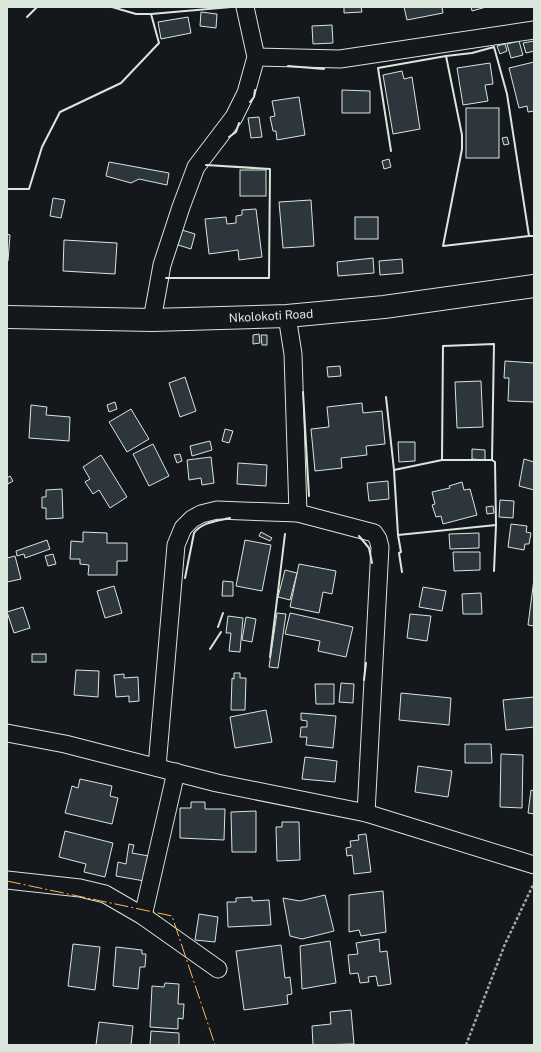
<svg xmlns="http://www.w3.org/2000/svg" width="541" height="1052" font-family="'Public Sans',sans-serif">
	<rect width="100%" height="100%" fill="#14181c"/>
	<!-- building -->
	<g fill="#2c363c" stroke="#d8e6dc">
		<polygon points="344,7 361,7 362,12 344,13"/>
		<polygon points="404,7 442,7 443,13 407,20"/>
		<polygon points="471,7 486,7 472,11"/>
		<polygon points="201,12 217,14 216,28 200,26"/>
		<polygon points="188,17 191,33 161,39 158,22"/>
		<polygon points="332,25 333,43 313,44 312,26"/>
		<polygon points="519,41 523,55 511,58 507,44"/>
		<polygon points="534,41 534,51 526,53 523,43"/>
		<polygon points="505,44 507,51 500,54 497,46"/>
		<polygon points="534,62 534,111 528,112 527,106 519,108 509,68"/>
		<polygon points="490,63 493,84 485,85 488,101 463,105 457,68"/>
		<polygon points="402,71 404,79 412,77 420,129 393,134 383,75"/>
		<polygon points="342,90 370,91 370,113 342,113"/>
		<polygon points="299,97 305,135 277,140 276,131 273,131 270,117 275,116 272,101"/>
		<rect x="466" y="108" width="33" height="50"/>
		<polygon points="259,117 262,137 251,138 248,118"/>
		<polygon points="507,137 509,144 504,145 502,138"/>
		<polygon points="389,159 391,167 384,169 382,161"/>
		<polygon points="109,162 169,173 167,185 139,179 131,183 106,176"/>
		<rect x="240" y="170" width="26" height="26"/>
		<polygon points="53,198 65,200 61,218 50,216"/>
		<polygon points="311,200 314,246 283,248 279,202"/>
		<polygon points="256,209 262,257 239,260 238,250 209,254 205,219 226,217 227,224 236,223 236,216 242,215 242,210"/>
		<rect x="355" y="217" width="23" height="22"/>
		<polygon points="182,230 195,234 191,249 178,245"/>
		<polygon points="7,234 10,235 8,261 7,261"/>
		<polygon points="64,240 117,243 115,274 63,271"/>
		<polygon points="373,258 374,273 338,276 337,262"/>
		<polygon points="402,259 403,273 380,275 379,261"/>
		<polygon points="259,334 260,343 253,344 253,335"/>
		<polygon points="261,335 267,335 267,345 262,345"/>
		<polygon points="505,361 534,363 534,402 508,401 509,378 504,378"/>
		<polygon points="340,366 341,376 328,377 327,367"/>
		<polygon points="185,377 196,411 180,417 169,383"/>
		<polygon points="481,381 483,427 457,428 455,382"/>
		<polygon points="115,402 117,409 109,412 107,405"/>
		<polygon points="362,403 363,413 382,411 385,444 366,446 367,455 341,458 342,468 315,471 311,429 329,427 327,407"/>
		<polygon points="31,405 47,407 46,415 70,417 69,441 29,438"/>
		<polygon points="131,409 149,439 127,452 109,422"/>
		<polygon points="225,429 233,431 229,443 222,441"/>
		<polygon points="210,441 212,450 192,456 190,446"/>
		<polygon points="398,442 415,442 415,461 399,462"/>
		<polygon points="153,444 169,476 149,486 133,454"/>
		<polygon points="472,449 485,450 485,460 472,459"/>
		<polygon points="180,454 182,461 177,463 174,455"/>
		<polygon points="101,455 127,497 110,508 99,490 93,494 85,482 90,479 83,467"/>
		<polygon points="211,457 214,483 202,485 201,478 189,480 187,460"/>
		<polygon points="524,459 534,462 534,490 519,486"/>
		<polygon points="238,463 267,465 266,486 237,484"/>
		<polygon points="10,476 13,481 8,484 7,478"/>
		<polygon points="388,481 389,499 369,501 367,483"/>
		<polygon points="462,482 464,490 470,489 477,515 443,524 441,516 436,517 432,505 435,504 432,492 450,488 449,486"/>
		<polygon points="62,489 63,518 46,519 46,508 42,508 42,497 46,497 46,490"/>
		<polygon points="500,500 514,501 513,518 499,517"/>
		<polygon points="493,506 494,513 487,514 486,507"/>
		<polygon points="511,524 527,526 526,532 531,533 529,544 525,544 524,550 508,547"/>
		<polygon points="83,532 107,533 107,543 127,543 127,561 117,561 117,575 88,575 89,565 80,564 80,559 70,559 71,541 83,542"/>
		<polygon points="261,532 272,538 270,541 259,536"/>
		<polygon points="479,533 479,548 450,549 449,534"/>
		<polygon points="47,540 50,549 25,558 24,554 17,556 16,551"/>
		<polygon points="245,540 271,545 262,591 236,586"/>
		<polygon points="453,552 480,552 480,570 454,571"/>
		<polygon points="53,554 56,564 48,566 45,556"/>
		<polygon points="15,556 21,579 7,582 7,558"/>
		<polygon points="299,564 336,571 332,594 323,592 319,613 290,607"/>
		<polygon points="285,570 297,573 290,600 278,597"/>
		<polygon points="534,579 534,626 528,625"/>
		<polygon points="223,581 233,582 233,596 222,596"/>
		<polygon points="114,586 122,613 105,618 97,591"/>
		<polygon points="423,587 446,591 442,611 419,607"/>
		<polygon points="481,593 482,614 463,614 462,594"/>
		<polygon points="23,607 30,628 14,633 7,612"/>
		<polygon points="277,613 286,614 278,668 269,667"/>
		<polygon points="290,613 353,627 346,657 318,651 320,641 285,634"/>
		<polygon points="410,614 431,616 427,641 407,638"/>
		<polygon points="228,616 243,618 240,652 229,651 231,633 226,633"/>
		<polygon points="246,617 256,619 252,642 242,640"/>
		<rect x="32" y="654" width="14" height="8"/>
		<polygon points="76,670 99,671 98,697 74,695"/>
		<polygon points="234,673 240,673 240,678 246,678 245,710 231,710 232,678 234,679"/>
		<polygon points="124,674 124,678 138,677 139,701 129,702 129,696 116,697 114,675"/>
		<polygon points="341,683 354,684 353,703 339,702"/>
		<polygon points="315,684 334,684 334,704 316,704"/>
		<polygon points="401,693 451,698 449,725 399,720"/>
		<polygon points="534,697 534,727 506,730 503,700"/>
		<polygon points="266,710 272,742 235,748 230,717"/>
		<polygon points="301,713 336,716 333,748 306,745 307,737 300,737 301,727 307,727 307,721 301,720"/>
		<polygon points="465,744 491,744 492,763 465,763"/>
		<polygon points="501,754 523,755 522,808 500,807"/>
		<polygon points="305,757 337,761 335,782 302,779"/>
		<polygon points="418,766 452,771 448,797 415,792"/>
		<polygon points="80,779 112,786 110,796 118,798 112,824 65,813 72,786 78,788"/>
		<polygon points="531,790 534,791 534,814 528,813"/>
		<polygon points="191,802 205,802 205,809 225,809 224,840 180,838 180,808 191,808"/>
		<polygon points="256,811 256,852 232,852 231,812"/>
		<polygon points="282,822 299,822 300,860 277,861 276,827 282,827"/>
		<polygon points="65,831 113,843 105,877 84,872 86,864 59,857"/>
		<polygon points="366,834 371,872 354,874 352,855 347,856 346,848 351,847 350,841 359,840 358,835"/>
		<polygon points="129,844 134,845 132,853 154,857 150,882 116,876 118,862 126,864"/>
		<polygon points="383,891 386,932 361,936 359,930 349,932 349,895"/>
		<polygon points="325,895 334,931 302,939 290,936 283,898 300,901"/>
		<polygon points="252,897 252,901 269,900 271,925 228,927 227,902 236,902 236,898"/>
		<polygon points="199,914 218,917 215,942 195,940"/>
		<polygon points="379,939 380,952 387,951 391,984 378,986 376,976 368,977 369,982 360,983 358,973 350,974 348,955 358,954 356,943"/>
		<polygon points="330,941 336,983 302,989 300,946"/>
		<polygon points="73,944 100,947 95,990 68,986"/>
		<polygon points="281,945 285,978 290,977 292,994 287,995 288,1004 244,1010 236,951"/>
		<polygon points="116,947 142,950 142,954 146,954 145,967 140,967 138,989 113,986"/>
		<polygon points="165,983 179,984 178,1004 184,1004 183,1019 178,1018 178,1029 150,1027 152,986 164,987"/>
		<polygon points="351,1010 354,1044 313,1045 312,1026 331,1024 330,1012"/>
		<polygon points="99,1022 133,1026 131,1045 96,1045"/>
		<polygon points="151,1031 179,1033 179,1045 150,1045"/>
	</g>
	<g fill="none" stroke-linecap="round" stroke-linejoin="round">
		<defs>
			<g id="minor">
				<polyline points="256,57 340,59 534,30"/>
				<polyline points="287,316 293,354 298,513"/>
				<polyline points="152,320 162,265 181,207 196,167 234,117 246,93 256,57 245,7"/>
				<polyline points="7,733 65,744 217,783 366,813 534,865"/>
				<polyline points="157,767 176,545 183,528 192,519 201,514 217,510 298,513 374,533 378,539 380,547 366,813"/>
				<polyline points="7,880 80,888 105,894 143,916 218,969"/>
				<polyline points="143,916 176,772"/>
			</g>
			<polyline id="secondary" points="7,317 152,320 287,316 384,307 534,286"/>
		</defs>
		<!-- minor casing -->
		<use href="#minor" stroke="#d8e6dc" stroke-width="19"/>
		<!-- secondary casing -->
		<use href="#secondary" stroke="#d8e6dc" stroke-width="24"/>
		<!-- path -->
		<polyline stroke="#9da8a2" stroke-width="2.5" stroke-dasharray="3 2" stroke-linecap="butt" points="466,1045 505,944 534,883"/>
		<!-- minor -->
		<use href="#minor" stroke="#14181c" stroke-width="17"/>
		<!-- secondary -->
		<use href="#secondary" stroke="#14181c" stroke-width="22"/>
		<!-- wall -->
		<g stroke="#d8e6dc" stroke-width="2">
			<polyline points="112,7 136,14 151,14"/>
			<polyline points="27,17 37,7"/>
			<polyline points="288,66 324,69"/>
			<polyline points="250,102 254,97 255,90"/>
			<polyline points="229,137 236,132 239,123"/>
			<polyline points="391,151 378,68 446,56"/>
			<polyline points="7,189 29,189 42,147 60,112 121,83 159,43 151,14 231,7"/>
			<polyline points="529,236 507,94 494,47 472,53 446,56 462,135 462,149 443,246 529,236 534,236"/>
			<polyline points="166,278 269,278 270,169 206,165"/>
			<polygon points="494,344 492,460 442,460 443,346"/>
			<polyline points="303,392 309,496"/>
			<polyline points="386,397 394,470 398,535 496,525"/>
			<polyline points="492,460 495,462 496,525 494,571"/>
			<polyline points="394,470 442,460"/>
			<polyline points="398,535 401,552 399,553 402,572"/>
			<polyline points="359,536 369,548 372,563"/>
			<path d="M185 578 194 533C202 522 217 521 230 518"/>
			<polyline points="218,627 223,613"/>
			<polyline points="210,649 221,632"/>
			<polyline points="270,657 285,534"/>
			<polyline points="364,680 366,663"/>
		</g>
		<!-- power -->
		<polyline stroke="#ffb74d" stroke-width="1" stroke-dasharray="14 3 2 3" stroke-linecap="butt" points="7,881 172,916 215,1045"/>
	</g>
	<g text-anchor="middle" stroke-width="3" stroke-linejoin="round" paint-order="stroke">
		<!-- street labels -->
		<g font-size="12" fill="#d8e6dc" stroke="#14181c">
			<text transform="translate(271 316) rotate(-3)" y="4">Nkolokoti Road</text>
		</g>
	</g>
	<!-- border -->
	<rect width="541" height="1052" fill="none" stroke="#d8e6dc" stroke-width="16"/>
</svg>
